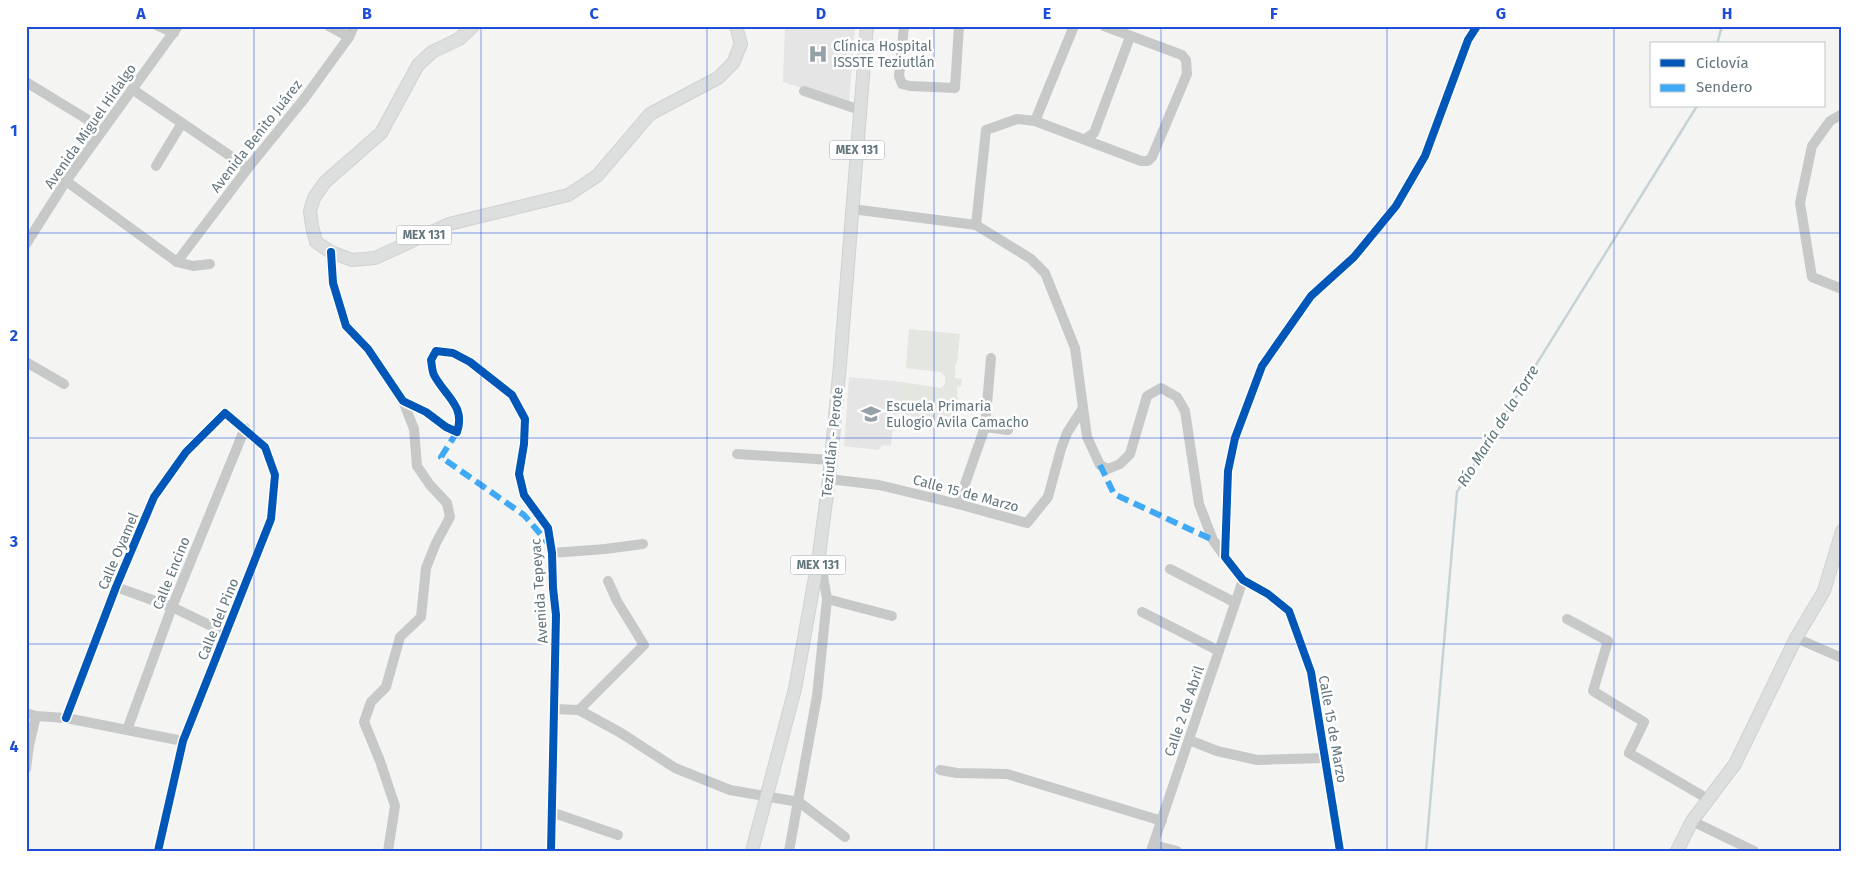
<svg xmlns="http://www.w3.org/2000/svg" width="1868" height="877" font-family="'Fira Sans',sans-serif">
	<rect width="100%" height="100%" fill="#f4f4f3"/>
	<!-- built -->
	<g fill="#e4e5e4">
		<polygon points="785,26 855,26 849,103 783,82"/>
		<polygon points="849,377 902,382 899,413 894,416 891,446 883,445 878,450 844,446"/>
	</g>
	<!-- green -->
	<polygon fill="#e4e6e0" points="909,329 960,334 957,363 955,364 955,378 962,379 961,386 957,387 958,422 952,422 951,425 899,413 902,382 941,388 945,384 945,377 941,372 906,368"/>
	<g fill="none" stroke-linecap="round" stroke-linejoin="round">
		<!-- stream -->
		<g stroke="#c6d2d3" stroke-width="2.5">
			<polyline points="1717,44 1722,26"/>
			<polyline points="1426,851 1457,492 1697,106"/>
		</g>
		<defs>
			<g id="major">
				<polyline points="473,26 459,39 432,52 418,65 381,133 325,182 314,198 310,211 312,226 316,242 331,252 352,260 375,258 449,224 568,195 597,176 650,114 718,78 733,63 741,44 736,26"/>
				<polyline points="752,851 795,689 819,555 829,479 840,365 867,26"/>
				<polyline points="1677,851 1692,821 1735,764 1796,638 1824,591 1842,531"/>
			</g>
		</defs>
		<!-- major casing -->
		<use href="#major" stroke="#d0d1d1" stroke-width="14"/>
		<!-- minor -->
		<g stroke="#c7c9c8" stroke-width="10">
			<polyline points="158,26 174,33"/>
			<polyline points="329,26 349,37"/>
			<polyline points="904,26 899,76 902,84 910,86 955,88 959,26"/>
			<polyline points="26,82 103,129"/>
			<polyline points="132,89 248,168"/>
			<polyline points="804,91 860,110"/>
			<polyline points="1842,114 1830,121 1812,146 1800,203 1812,277 1842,289"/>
			<polyline points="1035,121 1074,26"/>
			<polyline points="1085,139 1094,133 1130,37"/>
			<polyline points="156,166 182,123"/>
			<polyline points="66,181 177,262 193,266 210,264"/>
			<polyline points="852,209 976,225 1031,259 1045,273 1075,348 1087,437 1100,465 1108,469 1120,464 1130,454 1147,396 1161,388 1177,397 1185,411 1199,504 1213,540 1225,557"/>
			<polyline points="976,225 986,130 1017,119 1035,121 1141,161 1148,161 1152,157 1187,74 1186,60 1182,55 1104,26"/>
			<polyline points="26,244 66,181 178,26"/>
			<path d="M331 252 333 283 346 326 368 349 403 401 426 412 446 427 457 432C466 406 445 396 434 375 432 371 432 365 431 360L436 351 453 353 470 362 512 395 525 419 524 444 519 474 524 495 548 528 552 553 553 588 556 615 551 851"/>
			<polyline points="177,262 248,168 304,99 349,37 354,26"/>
			<polyline points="26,362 64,384"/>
			<polyline points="985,427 1008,430"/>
			<polyline points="737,454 831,460"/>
			<polyline points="829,479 879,485 958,504 1027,523 1048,497 1061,449 1067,433 1083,408"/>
			<polyline points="958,504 985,427 991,358"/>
			<polyline points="552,553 605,549 643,544"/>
			<polyline points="1170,569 1234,602"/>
			<polyline points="116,587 172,607 226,633"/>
			<polyline points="827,599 892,616"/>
			<polyline points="1142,612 1219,651"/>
			<polyline points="1567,619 1608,641 1593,691 1644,722 1629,753 1708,799"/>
			<polyline points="1796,638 1842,658"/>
			<polyline points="555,709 579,710 621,733 675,768 730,790 799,802 845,837"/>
			<polyline points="579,710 644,645 617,601 608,581"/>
			<polyline points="26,713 36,716 66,718 183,741"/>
			<polyline points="66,718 116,587 154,497 186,452 225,413 265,447 275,475 271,519 183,741 158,851"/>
			<polyline points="127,730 172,607 245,428"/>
			<polyline points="1189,740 1217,751 1257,760 1325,758"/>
			<polyline points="26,769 29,745 36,716"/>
			<polyline points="940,770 957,773 1007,774 1162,821"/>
			<polyline points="551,812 618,835"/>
			<polyline points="1692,821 1754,851"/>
			<polyline points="1154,845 1177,851"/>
			<polyline points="388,851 395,806 380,761 364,722 371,702 386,687 400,637 421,617 426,568 436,543 450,517 447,503 430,485 417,466 414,429 403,401"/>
			<polyline points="789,851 817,696 827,599 820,558"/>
			<polyline points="1151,851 1243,580"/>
			<polyline points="1340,851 1311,672 1289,611 1268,594 1243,580 1225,557 1228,471 1235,438 1262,366 1311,296 1354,257 1396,206 1425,156 1468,40 1477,26"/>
		</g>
		<!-- major -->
		<use href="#major" stroke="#dddede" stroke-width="12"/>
		<!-- quiet -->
		<g stroke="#3fa9f5" stroke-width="6" stroke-dasharray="12 6" stroke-linecap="butt">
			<polyline points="457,432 441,457 524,515 549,544"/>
			<polyline points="1100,465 1114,494 1213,540"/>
		</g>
		<defs>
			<g id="cycleway">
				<path d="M331 252 333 283 346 326 368 349 403 401 426 412 446 427 457 432C466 406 445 396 434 375 432 371 432 365 431 360L436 351 453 353 470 362 512 395 525 419 524 444 519 474 524 495 548 528 552 553 553 588 556 615 551 851"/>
				<polyline points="66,718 116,587 154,497 186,452 225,413 265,447 275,475 271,519 183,741 158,851"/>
				<polyline points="1340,851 1311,672 1289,611 1268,594 1243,580 1225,557 1228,471 1235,438 1262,366 1311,296 1354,257 1396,206 1425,156 1468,40 1477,26"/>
			</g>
		</defs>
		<!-- cycleway casing -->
		<use href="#cycleway" stroke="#fff" stroke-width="11"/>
		<!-- cycleway -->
		<use href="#cycleway" stroke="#0057b8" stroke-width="8"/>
	</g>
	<!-- grid -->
	<path fill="none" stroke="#1d4ed8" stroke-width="1" stroke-opacity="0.55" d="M254 26V851M481 26V851M707 26V851M934 26V851M1161 26V851M1387 26V851M1614 26V851M26 233H1842M26 438H1842M26 644H1842"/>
	<!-- icons -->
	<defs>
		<symbol id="hospital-bare" viewBox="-9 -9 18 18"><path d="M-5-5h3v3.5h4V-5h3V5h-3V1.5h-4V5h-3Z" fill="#95a1a6" stroke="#fff" stroke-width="2.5" paint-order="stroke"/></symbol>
		<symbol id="school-bare" viewBox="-9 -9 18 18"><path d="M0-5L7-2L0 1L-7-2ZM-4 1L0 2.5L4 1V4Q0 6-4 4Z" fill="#95a1a6" stroke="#fff" stroke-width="2.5" paint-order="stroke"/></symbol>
	</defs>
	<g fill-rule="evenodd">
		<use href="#hospital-bare" x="804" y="40" width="28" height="28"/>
		<use href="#school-bare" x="857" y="400" width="28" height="28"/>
	</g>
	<g text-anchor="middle" stroke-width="5" stroke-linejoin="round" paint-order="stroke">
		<!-- shield labels -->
		<g fill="#fff" stroke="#919ea3" stroke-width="1">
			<rect x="829.5" y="140.5" width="55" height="19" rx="4"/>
			<rect x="396.5" y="225.5" width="55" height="19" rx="4"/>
			<rect x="790.5" y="555.5" width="55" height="19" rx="4"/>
		</g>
		<g font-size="12" font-weight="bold" fill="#62757c">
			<text x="857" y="154">MEX 131</text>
			<text x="424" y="239">MEX 131</text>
			<text x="818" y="569">MEX 131</text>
		</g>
		<!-- poi labels -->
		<g font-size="14" fill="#62757c" stroke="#fff" text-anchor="start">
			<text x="833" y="51">Clínica Hospital<tspan x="833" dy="16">ISSSTE Teziutlán</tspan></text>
			<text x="886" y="411">Escuela Primaria<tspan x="886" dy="16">Eulogio Avila Camacho</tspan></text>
		</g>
		<!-- street labels -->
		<g font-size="14" fill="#62757c" stroke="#fff">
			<text transform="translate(90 126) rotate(-55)" y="5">Avenida Miguel Hidalgo</text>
			<text transform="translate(256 136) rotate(-52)" y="5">Avenida Benito Juárez</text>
			<text transform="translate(832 442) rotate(-84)" y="5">Teziutlán - Perote</text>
			<text transform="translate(966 493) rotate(15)" y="5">Calle 15 de Marzo</text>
			<text transform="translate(118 551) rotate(-67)" y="5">Calle Oyamel</text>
			<text transform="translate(171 573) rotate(-68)" y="5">Calle Encino</text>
			<text transform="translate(539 591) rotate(-94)" y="5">Avenida Tepeyac</text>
			<text transform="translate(218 619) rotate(-68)" y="5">Calle del Pino</text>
			<text transform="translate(1184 711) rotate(-71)" y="5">Calle 2 de Abril</text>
			<text transform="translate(1333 729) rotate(80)" y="5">Calle 15 de Marzo</text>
		</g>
		<!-- water labels -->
		<g font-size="15" font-style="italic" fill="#5c7678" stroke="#fff">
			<text transform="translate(1498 426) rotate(-58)" y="5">Río María de la Torre</text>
		</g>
	</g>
	<!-- border -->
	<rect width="1868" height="877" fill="none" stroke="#ffffff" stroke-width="55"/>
	<!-- legend -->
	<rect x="1650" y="42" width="175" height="65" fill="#ffffff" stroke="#c0c8cb"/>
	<rect x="1660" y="59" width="25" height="8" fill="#0057b8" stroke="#c0c8cb"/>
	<text x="1696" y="68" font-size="15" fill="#62757c">Ciclovía</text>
	<rect x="1660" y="84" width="25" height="8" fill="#3fa9f5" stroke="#c0c8cb"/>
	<text x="1696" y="92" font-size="15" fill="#62757c">Sendero</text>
	<rect x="28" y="28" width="1812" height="822" fill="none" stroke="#1d4ed8" stroke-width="2"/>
	<g font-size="16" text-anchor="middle" font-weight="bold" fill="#1d4ed8">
		<text x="141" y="19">A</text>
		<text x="367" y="19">B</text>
		<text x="594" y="19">C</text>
		<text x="821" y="19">D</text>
		<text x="1047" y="19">E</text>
		<text x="1274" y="19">F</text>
		<text x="1501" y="19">G</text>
		<text x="1727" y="19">H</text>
		<text x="14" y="136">1</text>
		<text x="14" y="341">2</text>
		<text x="14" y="547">3</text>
		<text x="14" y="752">4</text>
	</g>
</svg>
